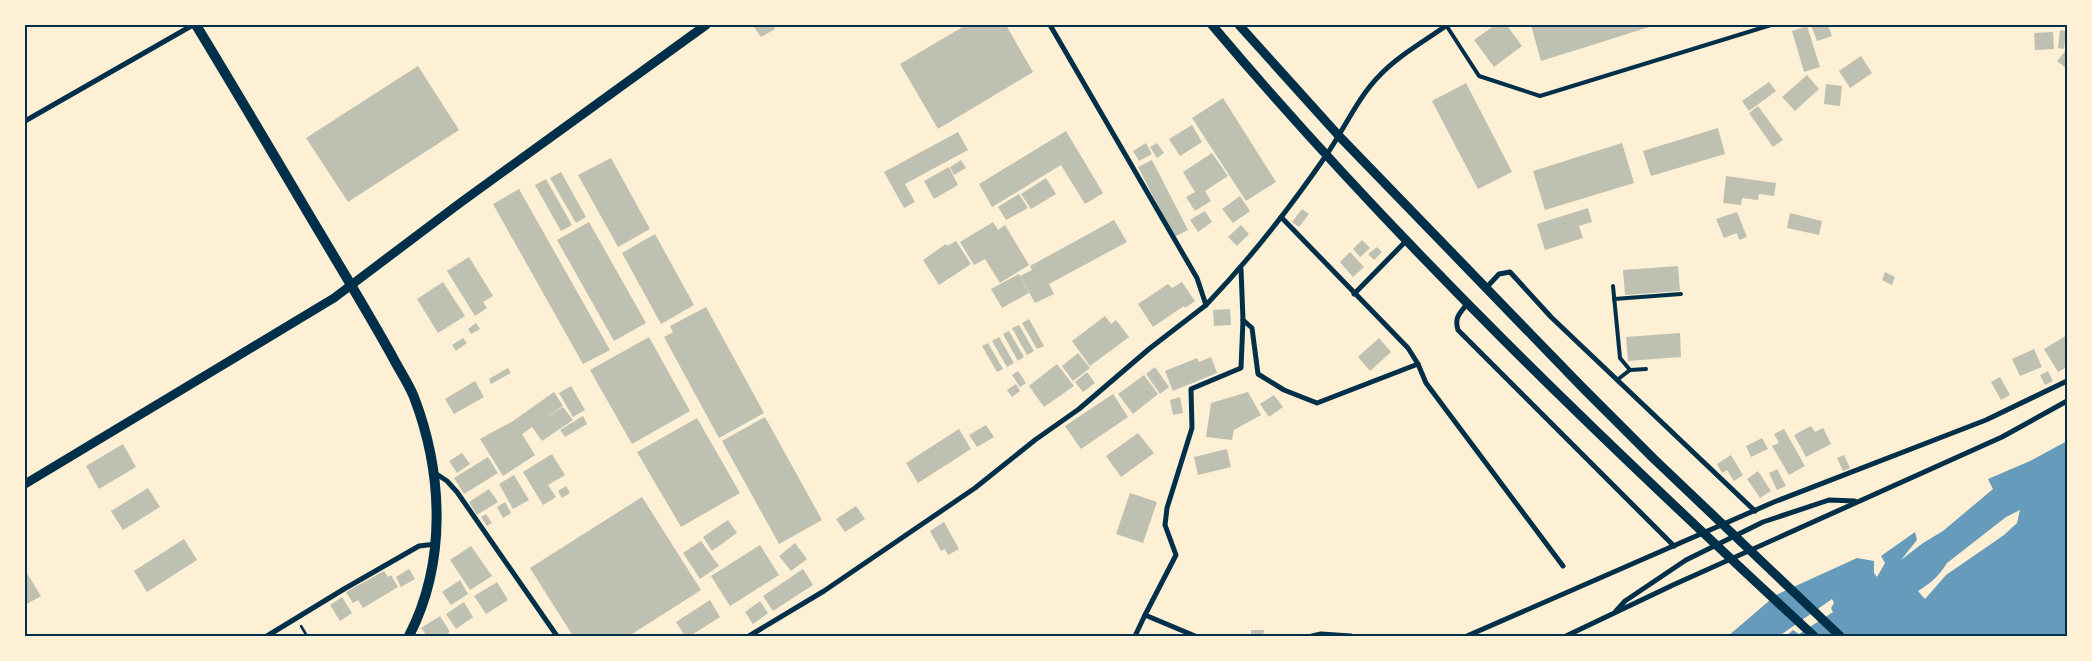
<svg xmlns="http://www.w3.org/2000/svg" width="2092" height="661" font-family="'Open Sans',sans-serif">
	<rect width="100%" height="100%" fill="#fdf0d5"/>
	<!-- water -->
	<path fill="#669bbc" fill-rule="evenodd" d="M2067 441V636H1786L1793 630 1799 634 1833 612 1831 608 1834 603 1832 599 1782 634 1783 636H1728L1776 595 1857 558 1874 561V573L1877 577 1885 563 1881 556 1915 532 1917 540 1901 560 1923 543 1943 531 1993 489 1988 479 2030 461ZM2020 510 2017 523 2004 535 1946 575 1925 599 1918 591C1930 584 1940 575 1947 563L2006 517Z"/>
	<!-- building -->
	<g fill="#bec0b2">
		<polygon points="757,25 773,25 775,29 761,37 754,27"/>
		<polygon points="966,25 1006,25 1033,72 938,129 900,64"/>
		<polygon points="1495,25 1511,25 1508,27 1522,46 1494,67 1474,40"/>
		<polygon points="1531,25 1656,25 1541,61"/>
		<polygon points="1811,25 1828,25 1832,36 1817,41"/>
		<polygon points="1807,26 1820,67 1804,72 1792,31"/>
		<polygon points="2060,30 2066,31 2064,49 2058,48"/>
		<polygon points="2053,32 2054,49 2035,50 2034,33"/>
		<polygon points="2067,49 2067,69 2057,61"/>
		<polygon points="1861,56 1872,73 1850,88 1839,71"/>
		<polygon points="418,66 459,130 348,202 306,138"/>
		<polygon points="1807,75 1819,89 1795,111 1782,97"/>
		<polygon points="1769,82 1776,91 1749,111 1742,101"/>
		<polygon points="1466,83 1512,172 1478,189 1432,101"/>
		<polygon points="1826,84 1842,86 1840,106 1824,104"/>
		<polygon points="1223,98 1276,182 1246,201 1192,118"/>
		<polygon points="1758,106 1783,140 1773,147 1749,113"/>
		<polygon points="1192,125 1202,142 1180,156 1169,139"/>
		<polygon points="1718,128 1725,154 1651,176 1643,151"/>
		<polygon points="1066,131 1103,193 1085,204 1061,165 992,207 979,184"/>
		<polygon points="958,132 968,150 905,184 915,202 904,208 884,172"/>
		<polygon points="1146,143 1152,154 1139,161 1133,151"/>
		<polygon points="1157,143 1164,153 1157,158 1150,147"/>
		<polygon points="1622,143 1634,183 1545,210 1533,171"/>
		<polygon points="1212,153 1228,176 1205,191 1211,201 1195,211 1186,197 1195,192 1183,172"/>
		<polygon points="611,158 650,229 618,247 578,175"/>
		<polygon points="961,160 966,168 954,175 950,167"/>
		<polygon points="1152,160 1188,230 1174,237 1138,167"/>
		<polygon points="949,167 958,185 934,199 924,181"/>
		<polygon points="561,172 586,217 576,223 550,178"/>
		<polygon points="1726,176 1776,183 1774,196 1759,194 1758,200 1742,198 1741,205 1723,203"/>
		<polygon points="1046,178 1056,194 1031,209 1021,194"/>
		<polygon points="546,179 572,225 561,231 535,185"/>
		<polygon points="519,189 610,350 583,364 493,204"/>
		<polygon points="1019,194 1028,208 1006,220 998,207"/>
		<polygon points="1240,196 1250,211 1233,223 1222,209"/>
		<polygon points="1588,208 1592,222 1579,226 1583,238 1545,250 1537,224"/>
		<polygon points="1302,209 1309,214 1299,227 1292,222"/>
		<polygon points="1205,211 1212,222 1198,232 1190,220"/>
		<polygon points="1737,212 1747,237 1739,240 1737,233 1724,238 1716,219"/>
		<polygon points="1790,213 1822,221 1819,235 1787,228"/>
		<polygon points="1114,220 1127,242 1049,284 1054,294 1035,303 1020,276 1032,270 1030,266"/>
		<polygon points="589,222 646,323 614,341 557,240"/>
		<polygon points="993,222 998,230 1005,225 1029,265 1000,283 985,259 974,265 960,242"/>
		<polygon points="1241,225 1249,234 1237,246 1228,237"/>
		<polygon points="655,234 694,305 661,324 622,253"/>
		<polygon points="1362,240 1370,248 1360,257 1353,249"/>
		<polygon points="956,241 971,264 939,285 923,260 946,244 947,246"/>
		<polygon points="1377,247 1382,252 1374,260 1368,254"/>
		<polygon points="1350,252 1364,267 1353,277 1340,262"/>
		<polygon points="469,257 493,296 483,302 487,308 475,316 447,271"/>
		<polygon points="1678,266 1680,291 1625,295 1623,270"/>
		<polygon points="1885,272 1895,277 1892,285 1882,280"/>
		<polygon points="1019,274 1029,293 1002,308 991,289"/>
		<polygon points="443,282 465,316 438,333 417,299"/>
		<polygon points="1182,282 1195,301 1185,308 1184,306 1153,327 1138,304 1168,284 1172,288"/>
		<polygon points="706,307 764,413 719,438 664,337 673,332 670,326"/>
		<polygon points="1230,309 1231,325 1214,326 1213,310"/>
		<polygon points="1105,316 1111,324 1116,320 1129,337 1090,366 1072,341"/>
		<polygon points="1029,319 1044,346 1037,349 1022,323"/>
		<polygon points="476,323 480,329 471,334 468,329"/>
		<polygon points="1019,325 1034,351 1027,355 1012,328"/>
		<polygon points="1009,331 1024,357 1018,361 1003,334"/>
		<polygon points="1680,333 1681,357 1628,361 1626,337"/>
		<polygon points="2067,335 2067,367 2058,372 2044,349"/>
		<polygon points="649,337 690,411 632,444 590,370"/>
		<polygon points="999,337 1014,363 1007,367 992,341"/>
		<polygon points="463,338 467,343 456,351 452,345"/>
		<polygon points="1379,338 1391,352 1370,371 1358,357"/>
		<polygon points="988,343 1003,369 997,372 982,346"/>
		<polygon points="2034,349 2042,367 2020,376 2012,359"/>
		<polygon points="1078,353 1090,368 1073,381 1062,366"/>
		<polygon points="1211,357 1217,373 1173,391 1165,371 1197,358 1199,362"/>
		<polygon points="1057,364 1074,386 1044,407 1029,386"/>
		<polygon points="1155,367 1169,387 1160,394 1146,374"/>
		<polygon points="508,368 511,373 491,384 489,379"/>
		<polygon points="1018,371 1026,383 1020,387 1012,375"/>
		<polygon points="2048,371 2053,381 2045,385 2040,375"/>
		<polygon points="1087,372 1095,383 1083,392 1075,382"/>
		<polygon points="1144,375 1158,394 1133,414 1118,394"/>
		<polygon points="2000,377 2010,395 2001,400 1991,382"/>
		<polygon points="475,381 484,397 454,414 445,399"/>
		<polygon points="1016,384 1020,391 1012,397 1007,390"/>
		<polygon points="571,386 585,410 573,417 559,393"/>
		<polygon points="554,392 563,406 542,420 563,407 573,420 542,441 532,427 522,434 535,455 503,476 480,439 513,421"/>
		<polygon points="1248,392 1261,415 1234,430 1232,440 1206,437 1211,403"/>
		<polygon points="1113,394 1128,417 1081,449 1065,426"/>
		<polygon points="1274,395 1283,407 1269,417 1260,404"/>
		<polygon points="1180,397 1183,413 1173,415 1170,400"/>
		<polygon points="583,416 587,424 565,437 560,430"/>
		<polygon points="765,417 822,520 779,544 722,441"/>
		<polygon points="697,418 740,493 681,527 637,452"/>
		<polygon points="986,425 994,437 977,447 969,435"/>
		<polygon points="1811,426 1815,432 1823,428 1831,444 1806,457 1794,435"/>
		<polygon points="959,429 971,449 918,483 906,463"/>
		<polygon points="1784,429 1805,466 1789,475 1772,446 1779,443 1774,434"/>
		<polygon points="1138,433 1154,453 1121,477 1106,456"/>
		<polygon points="1762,438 1768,449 1751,457 1746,446"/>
		<polygon points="123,444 136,467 99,489 86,466"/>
		<polygon points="1227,449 1231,467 1198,475 1194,457"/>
		<polygon points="462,453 470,464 457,473 449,461"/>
		<polygon points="552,454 565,475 548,485 556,497 543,505 523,472"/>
		<polygon points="1731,455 1743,475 1734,481 1727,470 1722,473 1717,464"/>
		<polygon points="1844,455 1850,468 1843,471 1837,458"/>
		<polygon points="488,457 498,473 464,494 454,478"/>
		<polygon points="1777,469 1786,486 1777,490 1769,473"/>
		<polygon points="1758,471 1771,491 1760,498 1747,479"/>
		<polygon points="514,475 529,500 513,509 499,484"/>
		<polygon points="566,486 570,493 562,498 558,491"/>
		<polygon points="148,488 160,507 123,530 111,511"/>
		<polygon points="489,489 498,502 477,515 469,502"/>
		<polygon points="1130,493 1157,502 1143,543 1116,534"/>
		<polygon points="642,497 701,590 629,636 573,636 530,568"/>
		<polygon points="505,502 511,513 503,518 497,507"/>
		<polygon points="856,506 865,519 845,532 836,519"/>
		<polygon points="486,514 492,523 487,526 481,517"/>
		<polygon points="728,520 737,533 712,551 703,537"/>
		<polygon points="944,522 959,549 948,555 945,549 941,551 930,531"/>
		<polygon points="184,539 197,560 147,592 134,571"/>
		<polygon points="701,541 719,566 700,579 683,553"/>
		<polygon points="795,543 807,559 791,571 779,556"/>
		<polygon points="760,545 779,575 730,606 711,576"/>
		<polygon points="471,546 492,576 470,590 450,560"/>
		<polygon points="409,569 415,579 401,587 396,577"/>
		<polygon points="803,569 813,585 773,611 763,596"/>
		<polygon points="25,570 41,596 25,605"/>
		<polygon points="384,571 388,577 391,575 398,587 363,608 358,600 353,603 346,592"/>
		<polygon points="460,580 468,594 451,605 442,592"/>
		<polygon points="497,582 508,600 486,614 474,596"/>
		<polygon points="342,597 352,613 340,621 330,605"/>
		<polygon points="710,600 720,617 690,636 685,636 676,622"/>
		<polygon points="760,601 768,613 753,624 745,612"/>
		<polygon points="464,602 473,617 456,629 446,614"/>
		<polygon points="440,616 450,632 444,636 427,636 421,628"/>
		<polygon points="1251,630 1264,630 1263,636 1251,636"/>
	</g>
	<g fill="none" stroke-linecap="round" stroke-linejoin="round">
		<!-- path -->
		<polyline stroke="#003049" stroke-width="2.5" points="301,626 307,636"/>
		<!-- service -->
		<g stroke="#003049" stroke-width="4">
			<polyline points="1446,25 1479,76 1540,96 1771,25"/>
			<polyline points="1613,286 1620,358 1630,370"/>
			<polyline points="1614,299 1681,294"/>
			<polyline points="1617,380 1630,370 1646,369"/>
		</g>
		<!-- minor -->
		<g stroke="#003049" stroke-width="5">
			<polyline points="25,121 193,25"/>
			<polyline points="1281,217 1408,348 1418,364 1426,383 1563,566"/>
			<polyline points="1486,288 1499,274 1510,272 1551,317 1755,511"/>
			<polyline points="1354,294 1407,240"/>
			<path d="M1468 303C1460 313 1454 317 1458 330L1674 546"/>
			<path d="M1206 305C1250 259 1289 209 1325 157 1344 130 1357 98 1380 75 1399 55 1425 41 1447 25"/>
			<polyline points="1243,320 1252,328 1258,374 1284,390 1317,403 1418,364"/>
			<polyline points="435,473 447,481 457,492 557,636"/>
			<polyline points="1616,611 1625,601 1686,560 1763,522 1829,500 1855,501"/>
			<polyline points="267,636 344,589 419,546 436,544"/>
			<polyline points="749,636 824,591 975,488 1035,440 1079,409 1149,349 1206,305 1197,278 1050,25"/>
			<polyline points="1135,636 1145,615"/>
			<polyline points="1195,636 1145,615 1176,555 1165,525 1167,508 1192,428 1191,389 1241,368 1243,320 1241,269"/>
			<polyline points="1312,636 1321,634 1351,636"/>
			<polyline points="1467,636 1774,502 1986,420 2067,381"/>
			<polyline points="1566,636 1673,585 2002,437 2067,401"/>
		</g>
		<!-- tertiary -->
		<g stroke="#003049" stroke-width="9">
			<path d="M1212 25C1396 243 1604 442 1814 636"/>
			<polyline points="1239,25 1339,136 1581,386 1654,459 1840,636"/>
			<polyline points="25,484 334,298 460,203 706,25"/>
		</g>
		<!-- secondary -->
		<path stroke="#003049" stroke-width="10" d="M196 25C238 94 279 164 320 233 344 273 368 313 391 354 398 368 408 382 414 397 443 473 447 562 409 636"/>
	</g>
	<!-- border -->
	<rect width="2092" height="661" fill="none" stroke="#fdf0d5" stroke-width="52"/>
	<rect x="26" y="26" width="2040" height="609" fill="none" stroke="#003049" stroke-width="2"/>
</svg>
